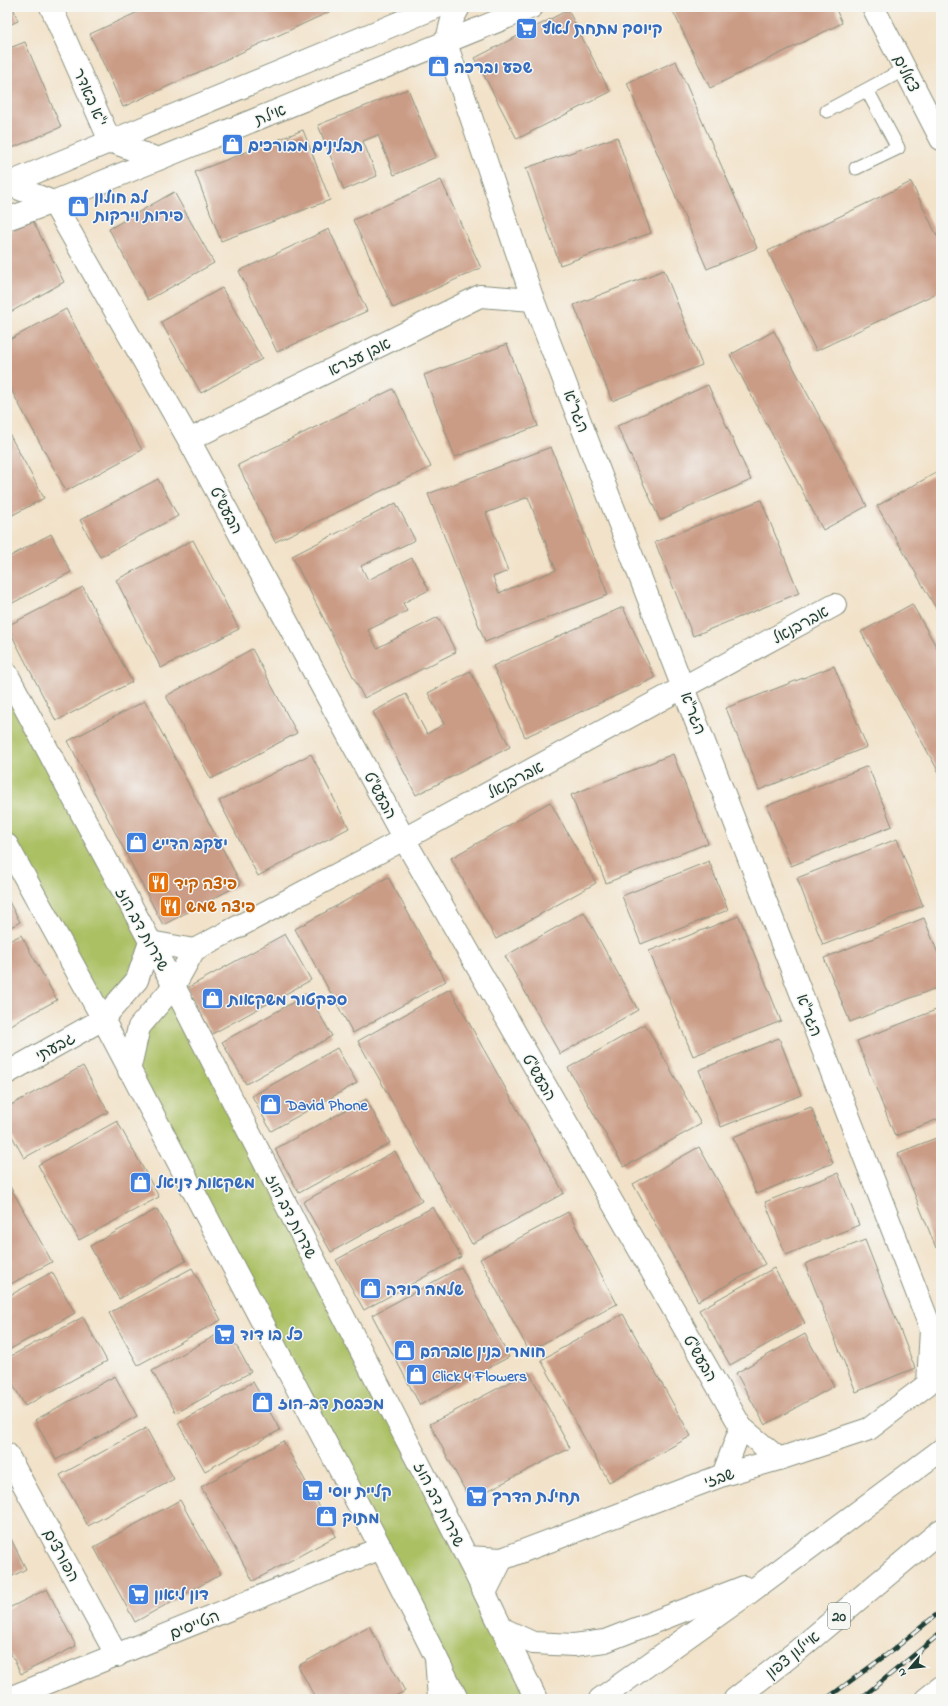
<svg xmlns="http://www.w3.org/2000/svg" width="948" height="1706" font-family="'Indie Flower','Playpen Sans Hebrew',sans-serif">
	<rect width="100%" height="100%" fill="#f6f6f2"/>
	<filter id="ink" filterUnits="userSpaceOnUse"><feTurbulence type="fractalNoise" baseFrequency=".025" numOctaves="2"/><feDisplacementMap in="SourceGraphic" scale="8" xChannelSelector="R" yChannelSelector="G"/><feConvolveMatrix kernelMatrix="1 2 1 2 8 2 1 2 1" color-interpolation-filters="sRGB"/></filter>
	<filter id="wash" filterUnits="userSpaceOnUse"><feTurbulence type="fractalNoise" baseFrequency=".012" numOctaves="4" result="noise"/><feDisplacementMap in="SourceGraphic" scale="16" xChannelSelector="R" yChannelSelector="G"/><feGaussianBlur stdDeviation="0.9" result="paint"/><feColorMatrix in="noise" values="0 0 0 0 0 0 0 0 0 0 0 0 0 0 0 0 0 1.4 0 .05"/><feComposite in="paint" operator="in"/></filter>
	<g filter="url(#wash)">
		<rect width="100%" height="100%" fill="#f2e2c9"/>
		<!-- green -->
		<g fill="#abc064" stroke="#657e4c">
			<polygon points="7,674 150,942 103,1019 7,845"/>
			<polygon points="174,986 530,1686 512,1699 457,1699 129,1071 139,1027"/>
		</g>
		<g id="blocks">
			<!-- building -->
			<g fill="#ca9c86" fill-rule="evenodd">
				<polygon points="7,7 13,7 18,21 7,26"/>
				<polygon points="149,7 327,7 329,12 123,107 90,34"/>
				<polygon points="671,7 835,7 842,23 710,88"/>
				<polygon points="568,10 610,92 517,139 475,58"/>
				<polygon points="25,42 61,127 10,149 7,142 7,49"/>
				<polygon points="676,61 757,248 707,269 627,83"/>
				<polygon points="408,89 436,157 394,175 378,135 363,141 377,176 344,190 318,125"/>
				<polygon points="303,130 330,200 221,241 195,172"/>
				<polygon points="617,137 651,233 560,265 526,168"/>
				<polygon points="441,180 481,268 393,308 353,220"/>
				<polygon points="911,182 941,244 941,291 816,351 768,251"/>
				<polygon points="174,192 214,263 148,300 109,229"/>
				<polygon points="33,221 64,282 7,314 7,232"/>
				<polygon points="329,229 367,311 277,352 239,271"/>
				<polygon points="664,270 702,365 612,401 574,305"/>
				<polygon points="222,288 262,359 201,393 161,322"/>
				<polygon points="66,309 142,450 66,491 7,382 7,341"/>
				<polygon points="774,331 867,506 823,530 730,355"/>
				<polygon points="507,344 538,426 455,457 424,375"/>
				<polygon points="708,385 751,480 660,520 617,426"/>
				<polygon points="393,389 431,467 275,542 238,465"/>
				<polygon points="7,430 44,498 7,518"/>
				<path d="M551 447 608 595 485 642 428 494ZM528 497 556 570 499 593 493 577 508 571 486 513Z"/>
				<polygon points="941,470 941,608 937,610 877,506"/>
				<polygon points="158,479 178,516 100,557 80,520"/>
				<polygon points="761,500 799,593 693,636 655,542"/>
				<polygon points="396,503 415,540 361,566 368,580 412,558 429,590 403,603 407,611 368,630 377,648 438,617 456,652 364,698 292,556"/>
				<polygon points="51,534 71,572 7,606 7,558"/>
				<polygon points="193,540 239,629 161,668 116,580"/>
				<polygon points="83,587 132,682 56,721 7,626"/>
				<polygon points="912,604 941,655 941,776 861,632"/>
				<polygon points="623,607 655,678 525,737 493,666"/>
				<polygon points="252,649 297,733 211,779 166,696"/>
				<polygon points="834,666 867,747 759,790 726,708"/>
				<polygon points="470,671 510,747 416,795 373,712 406,694 427,734 444,724 428,693"/>
				<polygon points="145,701 241,884 163,925 68,741"/>
				<polygon points="311,754 349,828 258,876 219,801"/>
				<polygon points="673,754 708,843 606,883 571,795"/>
				<polygon points="868,766 892,826 791,866 767,806"/>
				<polygon points="550,802 596,883 496,939 451,858"/>
				<polygon points="897,839 923,906 823,945 797,878"/>
				<polygon points="709,861 728,910 641,944 622,896"/>
				<polygon points="388,877 446,981 353,1033 295,929"/>
				<polygon points="7,898 20,922 7,929"/>
				<polygon points="584,912 638,1010 560,1054 505,956"/>
				<polygon points="739,916 781,1021 693,1056 649,951"/>
				<polygon points="924,918 941,961 941,986 850,1022 824,958"/>
				<polygon points="285,934 311,980 212,1034 187,988"/>
				<polygon points="21,935 57,1000 7,1027 7,942"/>
				<polygon points="450,989 564,1193 472,1244 358,1041"/>
				<polygon points="308,994 332,1036 246,1084 222,1042"/>
				<polygon points="941,1008 941,1118 895,1136 857,1041"/>
				<polygon points="645,1024 701,1124 624,1167 568,1068"/>
				<polygon points="779,1038 801,1095 721,1127 699,1070"/>
				<polygon points="337,1048 357,1083 271,1131 252,1096"/>
				<polygon points="83,1066 108,1112 24,1158 7,1127 7,1107"/>
				<polygon points="366,1099 390,1143 299,1193 275,1149"/>
				<polygon points="811,1107 833,1163 756,1194 733,1137"/>
				<polygon points="117,1121 159,1197 79,1240 38,1165"/>
				<polygon points="941,1136 941,1246 936,1248 898,1153"/>
				<polygon points="699,1147 765,1264 698,1301 633,1184"/>
				<polygon points="395,1151 422,1201 331,1252 303,1202"/>
				<polygon points="838,1173 859,1225 786,1255 765,1202"/>
				<polygon points="7,1181 52,1262 7,1286"/>
				<polygon points="433,1207 461,1257 364,1310 336,1260"/>
				<polygon points="157,1209 186,1261 119,1299 90,1246"/>
				<polygon points="568,1212 617,1304 529,1351 480,1259"/>
				<polygon points="865,1240 915,1368 856,1392 805,1264"/>
				<polygon points="461,1267 509,1357 420,1405 372,1315"/>
				<polygon points="192,1268 221,1320 138,1365 109,1313"/>
				<polygon points="774,1268 805,1323 730,1365 699,1310"/>
				<polygon points="52,1272 75,1313 7,1351 7,1297"/>
				<polygon points="623,1314 691,1436 609,1482 541,1360"/>
				<polygon points="83,1317 107,1361 25,1406 7,1374 7,1358"/>
				<polygon points="227,1329 251,1372 176,1413 152,1371"/>
				<polygon points="805,1334 834,1386 765,1425 736,1373"/>
				<polygon points="529,1372 570,1448 470,1500 430,1424"/>
				<polygon points="115,1376 137,1416 56,1460 35,1420"/>
				<polygon points="253,1382 280,1430 205,1471 178,1423"/>
				<polygon points="146,1428 174,1479 88,1526 60,1475"/>
				<polygon points="283,1441 336,1536 253,1581 201,1487"/>
				<polygon points="180,1500 221,1574 135,1622 94,1547"/>
				<polygon points="7,1531 26,1569 7,1579"/>
				<polygon points="47,1589 76,1646 21,1674 7,1646 7,1609"/>
				<polygon points="369,1626 405,1691 390,1699 316,1699 298,1666"/>
			</g>
		</g>
	</g>
	<g filter="url(#ink)">
		<use href="#blocks" fill-opacity="0" stroke="#88907e" stroke-width="1"/>
		<g fill="none" stroke-linecap="round" stroke-linejoin="round">
			<defs>
				<g id="service">
					<polyline points="827,111 905,69"/>
					<polyline points="856,168 898,148 867,90"/>
				</g>
				<g id="minor">
					<polyline points="51,7 110,141 158,159"/>
					<polyline points="873,7 941,139"/>
					<polyline points="446,43 533,300 931,1329 928,1384 869,1429 779,1459 723,1475 502,1559 467,1557"/>
					<polyline points="7,184 53,202 189,440 404,839 741,1427 723,1475"/>
					<polyline points="189,440 480,296 533,300"/>
					<polyline points="150,942 194,950"/>
					<polyline points="174,986 194,950 404,839 835,605"/>
					<polyline points="7,1073 103,1019"/>
					<polyline points="741,1427 779,1459"/>
					<polyline points="7,1454 117,1656"/>
					<polyline points="485,1593 502,1559"/>
					<polyline points="7,1699 381,1548"/>
				</g>
				<g id="tertiary">
					<polyline points="446,43 452,20 459,7"/>
					<polyline points="7,184 437,7"/>
					<polyline points="7,219 53,202 532,7"/>
					<polyline points="7,674 174,986 476,1575 536,1699"/>
					<polyline points="7,845 103,1019 381,1548 457,1699"/>
					<polyline points="103,1019 137,980 150,942"/>
					<polyline points="129,1071 139,1027 174,986"/>
				</g>
				<g id="motorway">
					<polyline points="503,1629 533,1643 574,1645 605,1641 744,1587"/>
					<polyline points="436,1657 439,1699"/>
					<polyline points="600,1699 749,1593 941,1450"/>
					<polyline points="735,1699 797,1651 941,1530"/>
					<polyline points="926,1699 941,1687"/>
				</g>
			</defs>
			<!-- service casing -->
			<use href="#service" stroke="#88907e" stroke-width="15"/>
			<!-- minor casing -->
			<use href="#minor" stroke="#88907e" stroke-width="24"/>
			<!-- tertiary casing -->
			<use href="#tertiary" stroke="#88907e" stroke-width="24"/>
			<!-- motorway casing -->
			<use href="#motorway" stroke="#88907e" stroke-width="24"/>
			<!-- service -->
			<use href="#service" stroke="#fff" stroke-width="13"/>
			<!-- minor -->
			<use href="#minor" stroke="#fff" stroke-width="22"/>
			<!-- tertiary -->
			<use href="#tertiary" stroke="#fff" stroke-width="22"/>
			<!-- motorway -->
			<use href="#motorway" stroke="#fff" stroke-width="22"/>
			<defs>
				<g id="rail">
					<polyline points="826,1699 893,1650 941,1611"/>
					<polyline points="860,1699 941,1633"/>
				</g>
			</defs>
			<!-- rail casing -->
			<use href="#rail" stroke="#1f3d34" stroke-width="4.5"/>
			<!-- rail -->
			<use href="#rail" stroke="#f6f6f2" stroke-width="3" stroke-dasharray="9" stroke-linecap="butt"/>
		</g>
	</g>
	<!-- icons -->
	<defs>
		<symbol id="supermarket-square" viewBox="-11 -11 22 22"><rect x="-9" y="-9" width="18" height="18" rx="4" fill="#3f7fe0" stroke="#f6f6f2"/><path d="M-6-5.5h2.5l.6 2H6L4.5 2H-2.5L-4.4-4H-6ZM-1.5 3.2a1.3 1.3 0 1 0 .1 0ZM3 3.2a1.3 1.3 0 1 0 .1 0Z" fill="#fff"/></symbol>
		<symbol id="shop-square" viewBox="-11 -11 22 22"><rect x="-9" y="-9" width="18" height="18" rx="4" fill="#3f7fe0" stroke="#f6f6f2"/><path d="M-5-2.5h2.3a2.7 3.5 0 0 1 5.4 0H5L5.5 6h-11ZM-1.5-2.5h3a1.5 2.3 0 0 0-3 0Z" fill="#fff"/></symbol>
		<symbol id="restaurant-square" viewBox="-11 -11 22 22"><rect x="-9" y="-9" width="18" height="18" rx="4" fill="#e8710a" stroke="#f6f6f2"/><path d="M-5-6h1v4h1v-4h1v4h1v-4h1v5L-1.5 .5V6h-2V.5L-5-1ZM5-6V6H3V1.5H1.5Q1.5-4 5-6Z" fill="#fff"/></symbol>
	</defs>
	<g fill-rule="evenodd">
		<use href="#supermarket-square" x="514" y="16" width="25" height="25"/>
		<use href="#shop-square" x="426" y="54" width="25" height="25"/>
		<use href="#shop-square" x="220" y="132" width="25" height="25"/>
		<use href="#shop-square" x="66" y="194" width="25" height="25"/>
		<use href="#shop-square" x="124" y="830" width="25" height="25"/>
		<use href="#restaurant-square" x="146" y="870" width="25" height="25"/>
		<use href="#restaurant-square" x="158" y="894" width="25" height="25"/>
		<use href="#shop-square" x="200" y="986" width="25" height="25"/>
		<use href="#shop-square" x="258" y="1092" width="25" height="25"/>
		<use href="#shop-square" x="128" y="1170" width="25" height="25"/>
		<use href="#shop-square" x="358" y="1276" width="25" height="25"/>
		<use href="#supermarket-square" x="212" y="1322" width="25" height="25"/>
		<use href="#shop-square" x="392" y="1338" width="25" height="25"/>
		<use href="#shop-square" x="404" y="1362" width="25" height="25"/>
		<use href="#shop-square" x="250" y="1390" width="25" height="25"/>
		<use href="#supermarket-square" x="300" y="1478" width="25" height="25"/>
		<use href="#supermarket-square" x="464" y="1484" width="25" height="25"/>
		<use href="#shop-square" x="314" y="1504" width="25" height="25"/>
		<use href="#supermarket-square" x="126" y="1582" width="25" height="25"/>
	</g>
	<g text-anchor="middle" stroke-width="3" stroke-linejoin="round" paint-order="stroke">
		<!-- shield labels -->
		<rect fill="#f6f6f2" stroke="#60746d" stroke-width="1" x="828" y="1603" width="22" height="26" rx="3"/>
		<g font-size="15" font-weight="bold" fill="#1f3d34">
			<text x="839" y="1621">20</text>
		</g>
		<!-- shop labels -->
		<g font-size="16" font-weight="bold" fill="#366cbe" stroke="#f6f6f2" text-anchor="start">
			<text x="542" y="34">קיוסק מתחת לאף</text>
			<text x="454" y="73">שפע וברכה</text>
			<text x="248" y="151">תבלינים מבורכים</text>
			<text x="94" y="203">לב חולון<tspan x="94" dy="18">פירות וירקות</tspan></text>
			<text x="152" y="849">יעקב הדייג</text>
			<text x="228" y="1005">ספקטור משקאות</text>
			<text x="286" y="1110">David Phone</text>
			<text x="156" y="1188">משקאות דניאל</text>
			<text x="386" y="1295">שלמה רודה</text>
			<text x="240" y="1340">כל בו דוד</text>
			<text x="420" y="1357">חומרי בנין אברהם</text>
			<text x="432" y="1381">Click 4 Flowers</text>
			<text x="278" y="1409">מכבסת דב-הוז</text>
			<text x="328" y="1497">קליית יוסי</text>
			<text x="492" y="1502">תחילת הדרך</text>
			<text x="342" y="1523">מתוק</text>
			<text x="154" y="1600">דון ליאון</text>
		</g>
		<!-- street labels -->
		<g font-size="16" fill="#1f3d34" stroke="#f6f6f2">
			<text transform="translate(907 73) rotate(63)" y="6">צאלים</text>
			<text transform="translate(91 97) rotate(66)" y="6">י"א באדר</text>
			<text transform="translate(270 114) rotate(-22)" y="6">אילת</text>
			<text transform="translate(359 356) rotate(-26)" y="6">אבן עזרא</text>
			<text transform="translate(577 411) rotate(69)" y="6">הגר"א</text>
			<text transform="translate(227 510) rotate(62)" y="6">הבעש"ט</text>
			<text transform="translate(800 624) rotate(-29)" y="6">אברבנאל</text>
			<text transform="translate(694 713) rotate(69)" y="6">הגר"א</text>
			<text transform="translate(515 779) rotate(-28)" y="6">אברבנאל</text>
			<text transform="translate(381 795) rotate(62)" y="6">הבעש"ט</text>
			<text transform="translate(143 929) rotate(61)" y="6">שדרות דב הוז</text>
			<text transform="translate(810 1015) rotate(69)" y="6">הגר"א</text>
			<text transform="translate(55 1046) rotate(-29)" y="6">גבעתי</text>
			<text transform="translate(540 1077) rotate(60)" y="6">הבעש"ט</text>
			<text transform="translate(292 1216) rotate(63)" y="6">שדרות דב הוז</text>
			<text transform="translate(701 1358) rotate(60)" y="6">הבעש"ט</text>
			<text transform="translate(719 1477) rotate(-19)" y="6">שבזי</text>
			<text transform="translate(440 1504) rotate(63)" y="6">שדרות דב הוז</text>
			<text transform="translate(62 1555) rotate(61)" y="6">הפורצים</text>
			<text transform="translate(194 1624) rotate(-22)" y="6">הטייסים</text>
			<text transform="translate(792 1654) rotate(-39)" y="6">איילון צפון</text>
		</g>
		<!-- food labels -->
		<g font-size="16" font-weight="bold" fill="#c56008" stroke="#f6f6f2" text-anchor="start">
			<text x="174" y="889">פיצה קיד</text>
			<text x="186" y="912">פיצה שמש</text>
		</g>
	</g>
	<!-- margin -->
	<rect width="948" height="1706" fill="none" stroke="#f6f6f2" stroke-width="24"/>
	<!-- north arrow -->
	<g transform="translate(910 1668) rotate(242)" stroke="#f6f6f2" stroke-width="3" paint-order="stroke">
	<path d="M0-3L7 15L0 10L-7 15Z" fill="#1f3d34"/>
	<text y="-6" font-size="11" font-weight="bold" text-anchor="middle" fill="#1f3d34">N</text>
	</g>
</svg>
